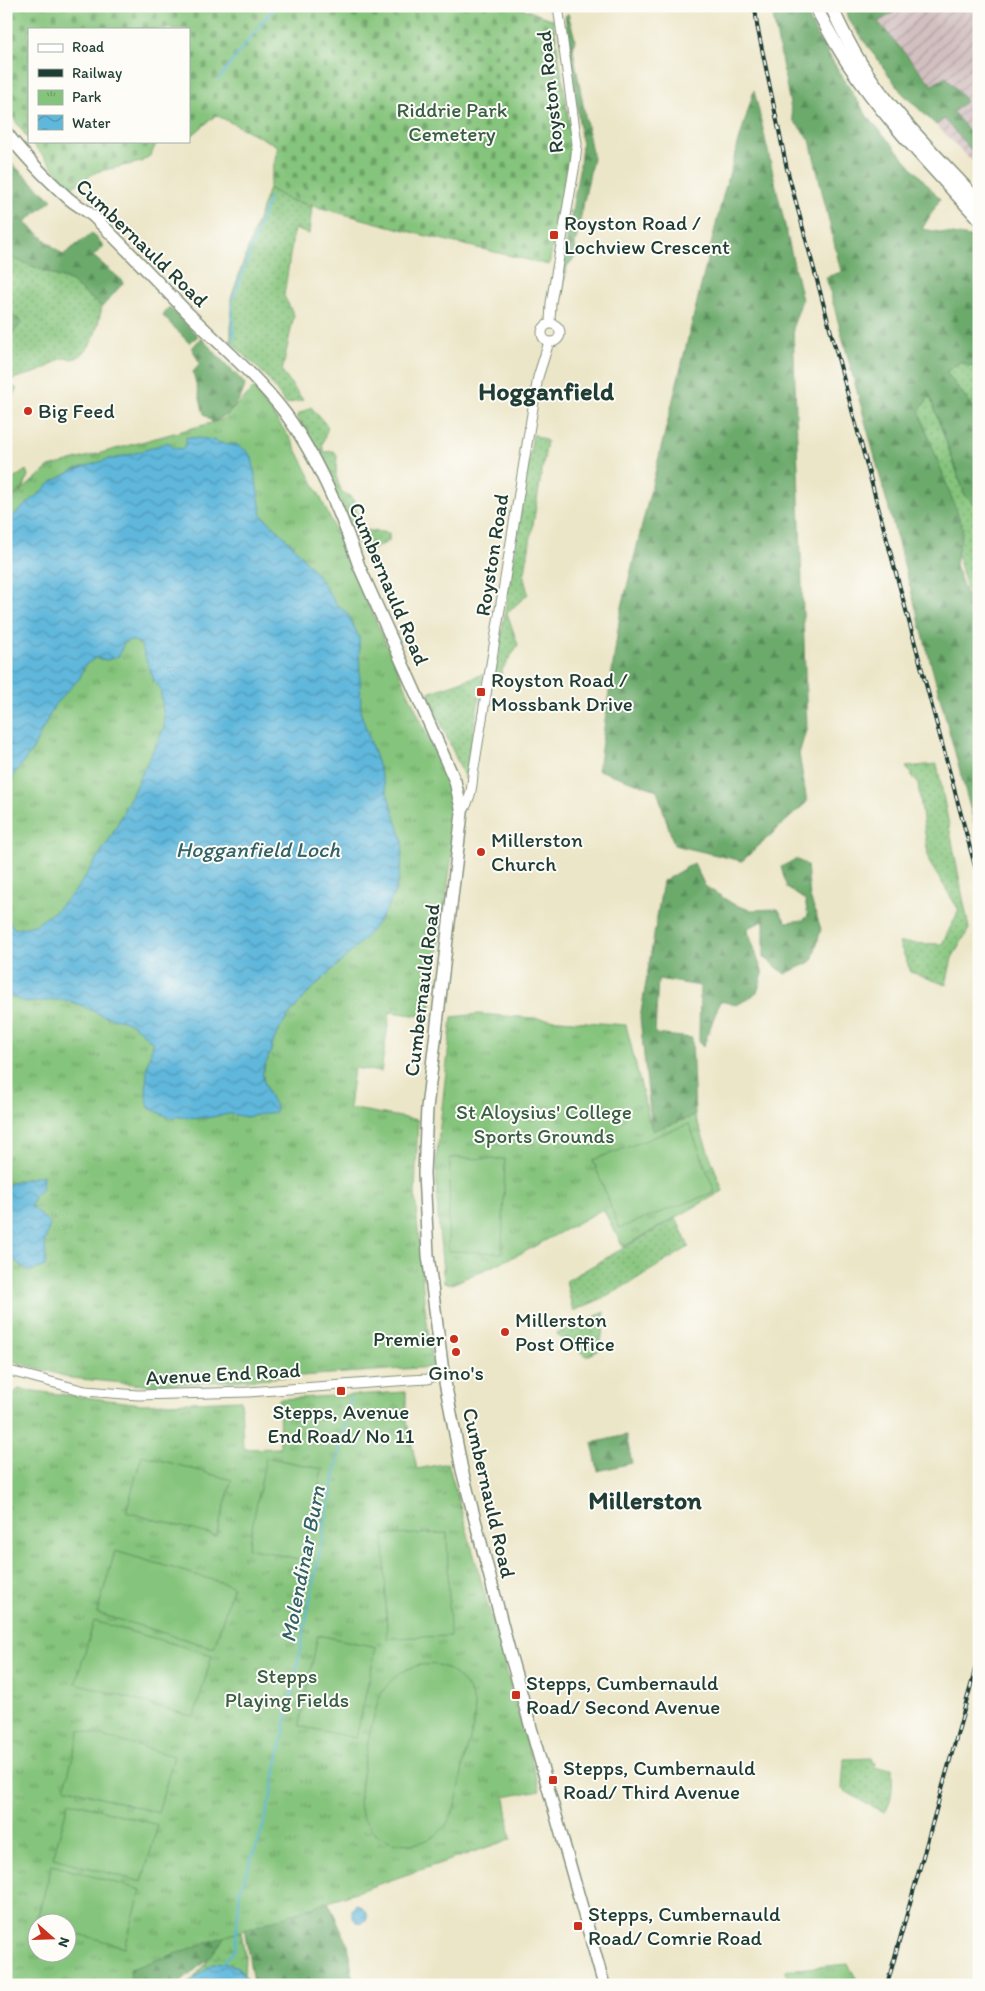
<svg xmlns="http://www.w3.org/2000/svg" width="985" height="1991" font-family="Itim,sans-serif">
	<defs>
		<pattern id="industrial-furrows" width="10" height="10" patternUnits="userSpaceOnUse" patternTransform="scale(1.25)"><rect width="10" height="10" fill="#d2bfc0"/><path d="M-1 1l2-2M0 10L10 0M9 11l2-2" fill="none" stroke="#aa9c9d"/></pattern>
		<pattern id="grass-dots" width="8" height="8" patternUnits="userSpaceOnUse" patternTransform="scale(1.25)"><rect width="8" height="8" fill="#85c47c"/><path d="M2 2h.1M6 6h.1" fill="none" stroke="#6ca066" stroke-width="1.8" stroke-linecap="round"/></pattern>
		<pattern id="forest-firs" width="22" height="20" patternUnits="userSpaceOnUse" patternTransform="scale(1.25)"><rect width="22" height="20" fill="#6caa6c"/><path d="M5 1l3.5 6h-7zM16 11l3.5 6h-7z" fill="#588c5a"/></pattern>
		<pattern id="wetland-marsh" width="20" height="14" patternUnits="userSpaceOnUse" patternTransform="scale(1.25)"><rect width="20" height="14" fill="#85c47c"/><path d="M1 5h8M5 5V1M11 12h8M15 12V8" fill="none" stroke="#6ca066"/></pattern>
		<pattern id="cemetery-stones" width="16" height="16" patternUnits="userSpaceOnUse" patternTransform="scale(1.25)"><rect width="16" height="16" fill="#85c47c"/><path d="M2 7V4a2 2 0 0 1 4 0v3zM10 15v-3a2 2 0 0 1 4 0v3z" fill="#6ca066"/></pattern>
		<pattern id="park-tufts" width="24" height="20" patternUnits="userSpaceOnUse" patternTransform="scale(1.25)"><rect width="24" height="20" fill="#85c47c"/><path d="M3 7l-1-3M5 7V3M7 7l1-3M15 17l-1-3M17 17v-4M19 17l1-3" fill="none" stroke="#6ca066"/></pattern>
		<pattern id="water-waves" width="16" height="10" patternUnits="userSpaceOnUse" patternTransform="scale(1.25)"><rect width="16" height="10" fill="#5fb7dc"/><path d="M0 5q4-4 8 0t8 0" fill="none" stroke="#4e96b3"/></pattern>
	</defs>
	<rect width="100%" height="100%" fill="#fdfcf7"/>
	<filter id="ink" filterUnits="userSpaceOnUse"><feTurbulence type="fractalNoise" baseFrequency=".02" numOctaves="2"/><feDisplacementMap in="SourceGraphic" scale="10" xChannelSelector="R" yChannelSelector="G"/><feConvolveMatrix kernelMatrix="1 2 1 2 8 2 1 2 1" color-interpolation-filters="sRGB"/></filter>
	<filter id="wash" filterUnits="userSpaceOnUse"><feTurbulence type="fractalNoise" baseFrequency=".0096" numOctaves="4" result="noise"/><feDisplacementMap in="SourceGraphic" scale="20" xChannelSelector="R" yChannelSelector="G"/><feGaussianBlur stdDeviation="1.12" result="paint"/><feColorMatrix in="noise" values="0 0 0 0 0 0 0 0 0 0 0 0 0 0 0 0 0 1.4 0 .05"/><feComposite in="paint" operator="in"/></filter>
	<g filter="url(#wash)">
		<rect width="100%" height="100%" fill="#ece6c8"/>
		<!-- industrial -->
		<polygon fill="url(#industrial-furrows)" points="904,6 979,6 979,168 936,125 965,101 932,85 878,22"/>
		<!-- grass -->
		<g fill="url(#grass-dots)" stroke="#528058">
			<polygon points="269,188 287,199 312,206 309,234 294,229 284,296 294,315 282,372 303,400 286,404 266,376 231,342 231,298"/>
			<path d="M6 253 14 259 70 281 102 307C98 323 94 350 76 358 72 360 65 357 61 359 54 362 48 368 40 371 28 376 20 375 7 382L17 389 6 407Z"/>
			<polygon points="960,362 979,369 979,416 946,372"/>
			<polygon points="930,396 965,495 979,509 979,634 919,411"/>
			<path d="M311 407 328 427 322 445 324 452 334 451 337 455 336 476 341 491C361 502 352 503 361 521L352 529 317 453 297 418 299 414Z"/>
			<polygon points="533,434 547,441 524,578 528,594 507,613 518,645 502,670 501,686 494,680"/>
			<polygon points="363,530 389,533 389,541 364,554 354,534"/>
			<polygon points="483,674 465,779 428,693"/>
			<polygon points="937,764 969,929 952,958 946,985 911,972 899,943 942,944 959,910 929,862 918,784 906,767"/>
			<polygon points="676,1218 689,1247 608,1296 573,1311 566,1281"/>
			<polygon points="605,1312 600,1350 587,1356 556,1334"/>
			<path d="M872 1758V1762L875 1763V1768H892C892 1783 894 1799 885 1812L865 1803 842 1789 844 1759Z"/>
		</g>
		<!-- forest -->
		<g fill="url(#forest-firs)" stroke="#467450">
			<polygon points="771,6 803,6 817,36 867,116 940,199 922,229 976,238 979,241 979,369 960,362 946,372 979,416 979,509 965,495 930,396 919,411 963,528 955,564 979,628 979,829 976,830 826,277 841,272 810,140 793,120"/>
			<polygon points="844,6 904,6 878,22 932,85 946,77 966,101 953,112 979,143 979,159 944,119 936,125 902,93 848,19"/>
			<polygon points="568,13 575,39 573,51 593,158 575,245 577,255 567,266 560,306 557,306 557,294 580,165 582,145 565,16"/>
			<polygon points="754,90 802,300 793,326 807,727 799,754 807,802 742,861 674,845 657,790 598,770 620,615 724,192"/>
			<polygon points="11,163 52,200 25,222 63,255 92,233 104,246 93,256 124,282 102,307 70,281 14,259 6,253 6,166"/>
			<polygon points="169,307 198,336 189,343 163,316"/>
			<polygon points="6,311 22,322 6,341"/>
			<path d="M201 338 245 384C243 400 227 418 212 422L204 414 193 372 200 364 192 348Z"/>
			<polygon points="796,859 807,865 810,897 821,929 812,961 785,974 764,957 764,921 747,928 763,974 757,993 737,1005 720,1001 703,1047 699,1040 700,986 658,979 655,1034 692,1038 695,1116 652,1131 640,1018 663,881 694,863 705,886 733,904 750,910 778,909 786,922 803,920 808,916 805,900 787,888 781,867"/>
			<polygon points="626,1435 632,1463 598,1471 592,1443"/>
			<polygon points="302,1847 348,1944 354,1985 259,1985 253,1983 243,1921 229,1940 178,1985 6,1985 6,1927 38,1954 68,1954"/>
		</g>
		<!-- wetland -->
		<polygon fill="url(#wetland-marsh)" stroke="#528058" points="239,1919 245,1956 244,1975 238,1967 200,1975 194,1978"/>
		<!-- cemetery -->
		<g fill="url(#cemetery-stones)" stroke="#528058">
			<polygon points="6,6 516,6 553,20 571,134 569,160 549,265 423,235 287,199 269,188 278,146 216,115 189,138 189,29 29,29 29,140 6,108"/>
			<polygon points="30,141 157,141 151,155 141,162 96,172 71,188"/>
		</g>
		<!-- park -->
		<g fill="url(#park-tufts)" stroke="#528058" fill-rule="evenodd">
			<polygon points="254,388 292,441 319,494 450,786 458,813 429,1017 390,1012 381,1072 354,1068 349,1108 418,1120 415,1194 424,1300 433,1367 154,1386 71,1378 6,1359 6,504 49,467 222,420"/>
			<polygon points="479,1014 626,1025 652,1131 695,1116 723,1191 623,1247 603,1209 524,1252 452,1284 444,1283 438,1218 436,1162 452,1017"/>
			<path d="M18 1389 141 1404 241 1400 243 1449 280 1448 279 1399 406 1392V1417L417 1469 448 1463 540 1790 505 1797 511 1839 130 1969 131 1985H6V1401ZM38 1924H68V1954H38Z"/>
			<polygon points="848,1964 860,1985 787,1985 786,1970"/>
		</g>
		<!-- pitch -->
		<g fill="#85c47c" stroke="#528058">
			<polygon points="26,470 28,475 24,487 6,502 6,484"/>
			<polygon points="689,1124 715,1192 619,1228 593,1160"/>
			<polygon points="450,1158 505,1159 502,1253 448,1251"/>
			<polygon points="142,1455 232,1480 216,1536 126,1512"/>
			<polygon points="266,1457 322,1469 303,1560 248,1548"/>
			<polygon points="447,1533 450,1636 387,1638 384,1535"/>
			<polygon points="115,1551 233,1586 214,1648 97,1613"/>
			<polygon points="94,1621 212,1655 194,1717 76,1683"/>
			<polygon points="318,1635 376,1647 356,1738 299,1726"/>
			<path d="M419 1665C425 1665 432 1664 438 1665 454 1670 469 1685 473 1701 478 1719 468 1744 464 1761 461 1777 459 1794 454 1809 444 1840 415 1850 387 1840 375 1836 364 1822 360 1810 356 1794 372 1719 378 1702 380 1695 385 1687 390 1682 398 1673 407 1669 419 1665Z"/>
			<polygon points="80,1730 174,1756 158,1813 65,1787"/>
			<polygon points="69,1801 158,1825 142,1882 53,1858"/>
			<polygon points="52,1865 141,1890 125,1947 68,1931 68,1924 36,1922"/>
		</g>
		<!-- water -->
		<g fill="url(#water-waves)" stroke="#3f7a88">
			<path d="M186 437 208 439 228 445 235 444 247 451 252 457 262 515 291 543 319 577 336 604 347 613 359 637 361 713 403 841C402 863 399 887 388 907 359 956 303 985 276 1036 273 1041 272 1048 270 1054 268 1059 264 1066 263 1071 261 1079 271 1101 276 1106L275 1112 246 1117 230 1114 206 1118 179 1117H168L149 1108 146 1095 147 1066 153 1043C147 1037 140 1030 133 1025 123 1018 112 1019 101 1015 87 1009 73 999 57 1000 32 1001 31 1007 6 994V918L15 929 35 925 55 911 76 890 111 837 164 728V720L160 688 154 681 140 643 129 640 123 644 119 656 107 660 95 658 84 666 80 678 55 704 32 751 14 774 6 796V522L52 482 74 470 109 459C115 460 159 446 168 442L174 448 183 449 186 444Z"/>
			<polygon points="43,1175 42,1189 34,1196 31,1206 50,1224 45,1241 46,1256 45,1266 30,1272 15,1261 6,1250 6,1187 12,1182"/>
			<path d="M356 1904C363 1905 367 1912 367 1919L361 1924C354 1922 352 1917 352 1910Z"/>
			<polygon points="223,1963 238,1967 251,1985 186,1985 213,1964"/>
		</g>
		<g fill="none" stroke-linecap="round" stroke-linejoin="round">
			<!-- stream -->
			<g stroke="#5fb7dc" stroke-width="2">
				<path d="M219 79C237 54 256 30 276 6"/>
				<polyline points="234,342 232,302 269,198"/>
				<polyline points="223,1963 235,1949 240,1890 260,1837 271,1796 350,1399"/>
				<polyline points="971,1985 979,1963"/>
			</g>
		</g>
	</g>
	<g filter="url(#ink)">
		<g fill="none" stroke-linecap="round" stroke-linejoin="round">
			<defs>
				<g id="tertiary">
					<polyline points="550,323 551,303 575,164 577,144 558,6"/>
					<circle cx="551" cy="333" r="9"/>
					<path d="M462 813C470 800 472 790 473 774L538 377 549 342"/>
					<polyline points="6,1370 85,1391 138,1395 248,1392 410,1380 428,1379 443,1372"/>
				</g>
				<path id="primary" d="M6 132C24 156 46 178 68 198 77 206 87 210 95 218 129 251 160 285 193 318 225 349 258 378 285 413 318 458 341 513 359 566L455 781 462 813 427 1108 424 1173 428 1255 443 1372 462 1470 510 1654 604 1985"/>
				<g id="motorway">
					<path d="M815 6C829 32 843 58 861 82 896 131 939 174 979 219"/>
					<path d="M831 6C840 26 850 46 861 64 893 115 939 158 979 202"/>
				</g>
			</defs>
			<!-- tertiary casing -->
			<use href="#tertiary" stroke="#86927e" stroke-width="11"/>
			<!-- primary casing -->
			<use href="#primary" stroke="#86927e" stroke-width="14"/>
			<!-- motorway casing -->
			<use href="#motorway" stroke="#86927e" stroke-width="15"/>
			<!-- tertiary -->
			<use href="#tertiary" stroke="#fff" stroke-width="9"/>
			<!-- primary -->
			<use href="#primary" stroke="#fff" stroke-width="11"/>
			<!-- motorway -->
			<use href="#motorway" stroke="#fff" stroke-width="12"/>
			<defs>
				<g id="rail">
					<polyline points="755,6 757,25 787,169 979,881"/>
					<polyline points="887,1985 973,1678 979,1651"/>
				</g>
			</defs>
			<!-- rail casing -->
			<use href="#rail" stroke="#1f3d34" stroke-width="4"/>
			<!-- rail -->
			<use href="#rail" stroke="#fdfcf7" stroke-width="2" stroke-dasharray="5.5" stroke-linecap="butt"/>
		</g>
	</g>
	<!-- markers -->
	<g fill="#c8321e" stroke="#fdfcf7" stroke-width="2">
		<rect x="549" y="230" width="10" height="10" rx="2.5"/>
		<circle cx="28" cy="411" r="5"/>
		<rect x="476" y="687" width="10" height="10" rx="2.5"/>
		<circle cx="481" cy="852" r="5"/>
		<circle cx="505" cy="1332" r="5"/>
		<circle cx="454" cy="1339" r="5"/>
		<circle cx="456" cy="1352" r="5"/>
		<rect x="336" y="1386" width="10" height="10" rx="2.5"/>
		<rect x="511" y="1690" width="10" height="10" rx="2.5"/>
		<rect x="548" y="1775" width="10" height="10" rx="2.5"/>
		<rect x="573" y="1921" width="10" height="10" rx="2.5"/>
	</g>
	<g text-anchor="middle" stroke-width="4" stroke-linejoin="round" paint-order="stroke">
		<!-- street labels -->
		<g font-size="21" fill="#1f3d34" stroke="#fdfcf7">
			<text transform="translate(550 92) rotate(-96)" y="7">Royston Road</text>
			<text transform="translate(142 243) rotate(44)" y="7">Cumbernauld Road</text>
			<text transform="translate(492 555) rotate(-81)" y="7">Royston Road</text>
			<text transform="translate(389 584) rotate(67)" y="7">Cumbernauld Road</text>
			<text transform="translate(422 990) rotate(-83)" y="7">Cumbernauld Road</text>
			<text transform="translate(223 1374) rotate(-3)" y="7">Avenue End Road</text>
			<text transform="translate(489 1493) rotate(77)" y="7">Cumbernauld Road</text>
		</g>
		<!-- park labels -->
		<g font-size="21" fill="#385f46" stroke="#fdfcf7">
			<text x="452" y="117">Riddrie Park<tspan x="452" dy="24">Cemetery</tspan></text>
			<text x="544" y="1119">St Aloysius' College<tspan x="544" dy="24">Sports Grounds</tspan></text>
			<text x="287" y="1683">Stepps<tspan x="287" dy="24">Playing Fields</tspan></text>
		</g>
		<!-- poi labels -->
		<g font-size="21" fill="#1f3d34" stroke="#fdfcf7" text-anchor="start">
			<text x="564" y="230">Royston Road /<tspan x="564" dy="24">Lochview Crescent</tspan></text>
			<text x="38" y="418">Big Feed</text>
			<text x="491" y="687">Royston Road /<tspan x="491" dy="24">Mossbank Drive</tspan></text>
			<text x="491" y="847">Millerston<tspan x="491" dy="24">Church</tspan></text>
			<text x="515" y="1327">Millerston<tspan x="515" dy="24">Post Office</tspan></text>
			<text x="444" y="1346" text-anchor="end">Premier</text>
			<text x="456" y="1380" text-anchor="middle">Gino's</text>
			<text x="341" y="1419" text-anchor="middle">Stepps, Avenue<tspan x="341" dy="24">End Road/ No 11</tspan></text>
			<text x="526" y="1690">Stepps, Cumbernauld<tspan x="526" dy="24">Road/ Second Avenue</tspan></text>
			<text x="563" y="1775">Stepps, Cumbernauld<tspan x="563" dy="24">Road/ Third Avenue</tspan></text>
			<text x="588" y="1921">Stepps, Cumbernauld<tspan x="588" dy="24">Road/ Comrie Road</tspan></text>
		</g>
		<!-- water labels -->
		<g font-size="22" font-style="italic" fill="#326266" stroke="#fdfcf7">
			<text x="258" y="857">Hogganfield Loch</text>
			<text transform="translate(302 1564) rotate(-79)" y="8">Molendinar Burn</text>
		</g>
		<!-- district labels -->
		<g font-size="26" font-weight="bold" fill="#1f3d34" stroke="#fdfcf7">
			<text x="546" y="400">Hogganfield</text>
			<text x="645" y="1509">Millerston</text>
		</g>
	</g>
	<!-- margin -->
	<rect width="985" height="1991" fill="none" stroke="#fdfcf7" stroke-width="25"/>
	<!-- legend -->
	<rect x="28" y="28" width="162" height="115" fill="#fdfcf7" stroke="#a4b0a9"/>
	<rect x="38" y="44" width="25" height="8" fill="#ffffff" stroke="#a4b0a9"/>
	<text x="72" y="52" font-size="15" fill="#1f3d34">Road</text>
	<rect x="38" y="69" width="25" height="8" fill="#1f3d34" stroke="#a4b0a9"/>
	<text x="72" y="78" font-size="15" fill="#1f3d34">Railway</text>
	<rect x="38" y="90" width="25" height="15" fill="url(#park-tufts)" stroke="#a4b0a9"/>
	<text x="72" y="102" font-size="15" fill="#1f3d34">Park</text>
	<rect x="38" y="115" width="25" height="15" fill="url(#water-waves)" stroke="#a4b0a9"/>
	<text x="72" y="128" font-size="15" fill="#1f3d34">Water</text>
	<!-- north arrow -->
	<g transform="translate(52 1938) rotate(110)"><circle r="24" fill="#fdfcf7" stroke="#a4b0a9"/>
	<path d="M0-4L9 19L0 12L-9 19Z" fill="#c8321e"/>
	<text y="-8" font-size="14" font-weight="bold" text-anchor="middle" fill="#1f3d34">N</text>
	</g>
</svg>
